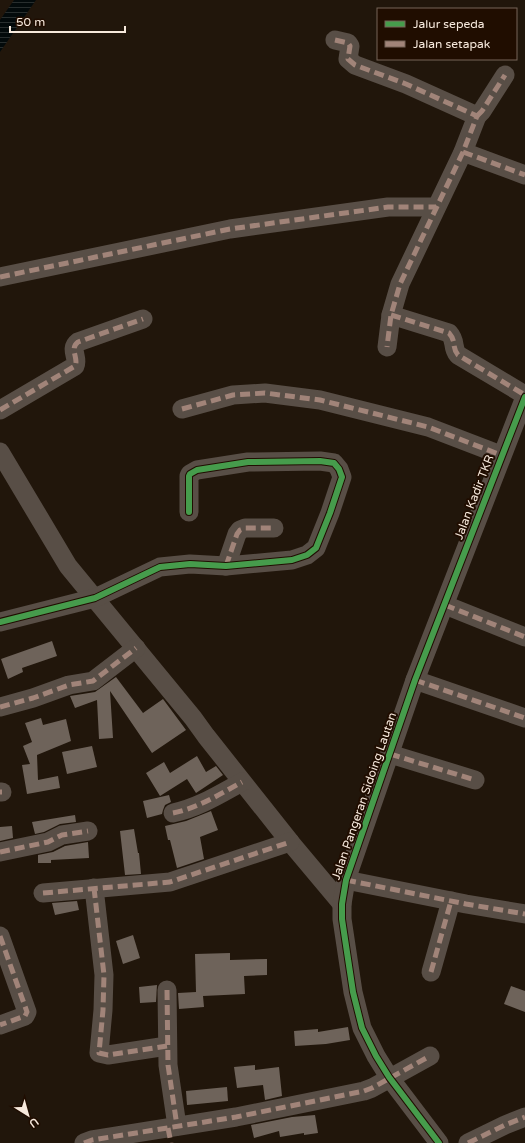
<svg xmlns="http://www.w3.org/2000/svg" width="525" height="1143" font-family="'Varela Round',sans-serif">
	<defs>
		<pattern id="water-rules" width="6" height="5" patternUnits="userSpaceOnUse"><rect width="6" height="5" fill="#030a0b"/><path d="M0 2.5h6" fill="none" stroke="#282e2e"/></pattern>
	</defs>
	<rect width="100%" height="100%" fill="#21160b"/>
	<!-- water -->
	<polygon fill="url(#water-rules)" points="14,0 36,0 0,52 0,20"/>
	<!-- building -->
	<g fill="#6e635a">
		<polygon points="52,641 57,656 22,668 23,672 8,679 1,659"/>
		<polygon points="116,677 143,713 163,699 186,730 152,753 110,691 113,738 99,739 97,700 75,708 70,696 95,692"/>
		<polygon points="41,718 43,725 66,719 71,741 37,755 38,780 58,776 60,788 27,794 22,765 30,764 23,746 32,742 25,723"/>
		<polygon points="92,746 97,767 67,774 62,752"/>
		<polygon points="197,756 206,772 216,766 223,775 196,793 187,779 160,796 146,773 164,762 170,773"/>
		<polygon points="169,795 171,802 165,805 163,810 162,814 147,818 143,801"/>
		<polygon points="211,811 218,830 200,837 204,859 177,868 170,840 168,840 165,826 186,821"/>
		<polygon points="75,815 76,822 60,824 44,832 35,834 32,822"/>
		<polygon points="12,826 13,838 0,841 0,827"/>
		<polygon points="134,829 138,853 139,853 141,874 125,875 120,831"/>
		<polygon points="88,842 89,858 51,860 51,863 38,863 38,855 53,852 65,846"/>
		<polygon points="77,901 79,910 55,915 52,903"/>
		<polygon points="133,935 140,958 123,964 116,941"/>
		<polygon points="230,953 230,960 267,959 267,975 244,976 245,994 203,996 204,1007 179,1009 178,993 196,992 195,954"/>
		<polygon points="157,985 156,1002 140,1003 139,987"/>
		<polygon points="511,986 525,991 525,1012 504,1004"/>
		<polygon points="348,1027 350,1040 326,1044 295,1046 294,1031 318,1029 318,1032"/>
		<polygon points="255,1065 255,1070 279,1067 282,1096 265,1100 263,1085 237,1088 234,1067"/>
		<polygon points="227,1087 228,1101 187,1105 186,1091"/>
		<polygon points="315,1115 318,1133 304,1135 304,1133 280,1137 279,1131 254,1138 251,1125 292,1117"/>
	</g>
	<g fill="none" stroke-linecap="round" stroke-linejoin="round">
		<!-- minor -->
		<g stroke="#584e46" stroke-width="19">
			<polyline points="335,40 348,43 350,46 348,59 355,65 406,84 477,116 463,152 400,284 391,315 387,347"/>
			<polyline points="477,116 482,111 505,75"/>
			<polyline points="463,152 525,175"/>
			<polyline points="0,277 230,229 388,207 436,207"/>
			<path d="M391 315 449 333C457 342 451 346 458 355L525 395"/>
			<polyline points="182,409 233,395 265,393 320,400 428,427 501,455"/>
			<path d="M0 410 75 366C79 358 69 349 78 342L143 319"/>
			<polyline points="0,452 68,566 193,718 206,736 290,842 342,904"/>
			<polyline points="226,566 237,534 240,530 245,528 274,528"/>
			<polyline points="445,605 525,637"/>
			<polyline points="0,622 95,598 160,567 190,564 226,566 292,560 307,555 316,548 330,513 342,477 339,469 334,463 320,461 248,462 197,470 190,474 189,476 189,512"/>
			<polyline points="415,680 525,718"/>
			<polyline points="0,707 33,698 69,685 93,681 136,648"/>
			<polyline points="390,754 475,780"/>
			<polyline points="0,792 2,792"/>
			<path d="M173 813C198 808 220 794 242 782"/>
			<polyline points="0,852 48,842 62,835 88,831"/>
			<polyline points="346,880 466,904 525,914"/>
			<polyline points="94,888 104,975 103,1010 99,1053 108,1055 167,1046"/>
			<polyline points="43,893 170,882 290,842"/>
			<polyline points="0,936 27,1012 25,1016 0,1025"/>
			<polyline points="431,972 451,901"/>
			<polyline points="167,990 168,1065 177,1126"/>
			<polyline points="84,1143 92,1140 236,1117 364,1091 372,1088 430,1056"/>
			<polyline points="439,1143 389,1077 376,1056 362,1028 353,992 342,919 342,904 346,880 415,680 525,397"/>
			<polyline points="468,1143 505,1125 525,1117"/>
		</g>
		<!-- quiet -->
		<g stroke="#a18479" stroke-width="5" stroke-dasharray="10 5" stroke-linecap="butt">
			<polyline points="335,40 348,43 350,46 348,59 355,65 406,84 477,116 463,152 400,284 391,315 387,347"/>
			<polyline points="477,116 482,111 505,75"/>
			<polyline points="463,152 525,175"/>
			<polyline points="0,277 230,229 388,207 436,207"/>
			<path d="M391 315 449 333C457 342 451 346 458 355L525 395"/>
			<polyline points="182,409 233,395 265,393 320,400 428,427 501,455"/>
			<path d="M0 410 75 366C79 358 69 349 78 342L143 319"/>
			<polyline points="226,566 237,534 240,530 245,528 274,528"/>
			<polyline points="445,605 525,637"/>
			<polyline points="415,680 525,718"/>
			<polyline points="0,707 33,698 69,685 93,681 136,648"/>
			<polyline points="390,754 475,780"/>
			<polyline points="0,792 2,792"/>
			<path d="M173 813C198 808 220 794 242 782"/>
			<polyline points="0,852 48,842 62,835 88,831"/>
			<polyline points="346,880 466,904 525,914"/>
			<polyline points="94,888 104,975 103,1010 99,1053 108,1055 167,1046"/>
			<polyline points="43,893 170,882 290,842"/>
			<polyline points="0,936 27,1012 25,1016 0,1025"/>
			<polyline points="431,972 451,901"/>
			<polyline points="167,990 168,1065 177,1126"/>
			<polyline points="168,1128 171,1143"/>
			<polyline points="84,1143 92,1140 236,1117 364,1091 372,1088 430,1056"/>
			<polyline points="468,1143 505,1125 525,1117"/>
		</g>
		<defs>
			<g id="cycleway">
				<polyline points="0,622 95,598 160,567 190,564 226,566 292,560 307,555 316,548 330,513 342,477 339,469 334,463 320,461 248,462 197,470 190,474 189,476 189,512"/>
				<polyline points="439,1143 389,1077 376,1056 362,1028 353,992 342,919 342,904 346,880 415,680 525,397"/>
			</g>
		</defs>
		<!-- cycleway casing -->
		<use href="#cycleway" stroke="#200d00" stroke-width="8"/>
		<!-- cycleway -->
		<use href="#cycleway" stroke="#469c4c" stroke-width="6"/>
	</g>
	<g text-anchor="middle" stroke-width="4" stroke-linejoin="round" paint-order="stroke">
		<!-- street labels -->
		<g font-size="12" fill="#f7e9dc" stroke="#200d00">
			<text transform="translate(474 497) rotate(-69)" y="4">Jalan Kadir TKR</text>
			<text transform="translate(364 796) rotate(-71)" y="4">Jalan Pangeran Sidoing Lautan</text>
		</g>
	</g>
	<!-- legend -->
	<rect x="377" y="8" width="140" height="52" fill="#200d00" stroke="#766558"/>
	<rect x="385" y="21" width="20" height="6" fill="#469c4c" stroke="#766558"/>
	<text x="413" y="28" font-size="12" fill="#f7e9dc">Jalur sepeda</text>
	<rect x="385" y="41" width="20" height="6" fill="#a18479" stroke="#766558"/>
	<text x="413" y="48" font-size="12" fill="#f7e9dc">Jalan setapak</text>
	<!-- north arrow -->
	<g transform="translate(28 1115) rotate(143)" stroke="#200d00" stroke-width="3" paint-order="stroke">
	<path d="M0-3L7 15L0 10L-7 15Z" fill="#f7e9dc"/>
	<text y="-6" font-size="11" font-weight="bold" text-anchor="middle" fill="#f7e9dc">U</text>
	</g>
	<!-- scale -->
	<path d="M10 26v6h115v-6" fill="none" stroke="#f7e9dc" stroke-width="2"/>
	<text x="16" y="26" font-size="12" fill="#f7e9dc" stroke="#200d00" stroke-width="3" paint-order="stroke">50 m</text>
</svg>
